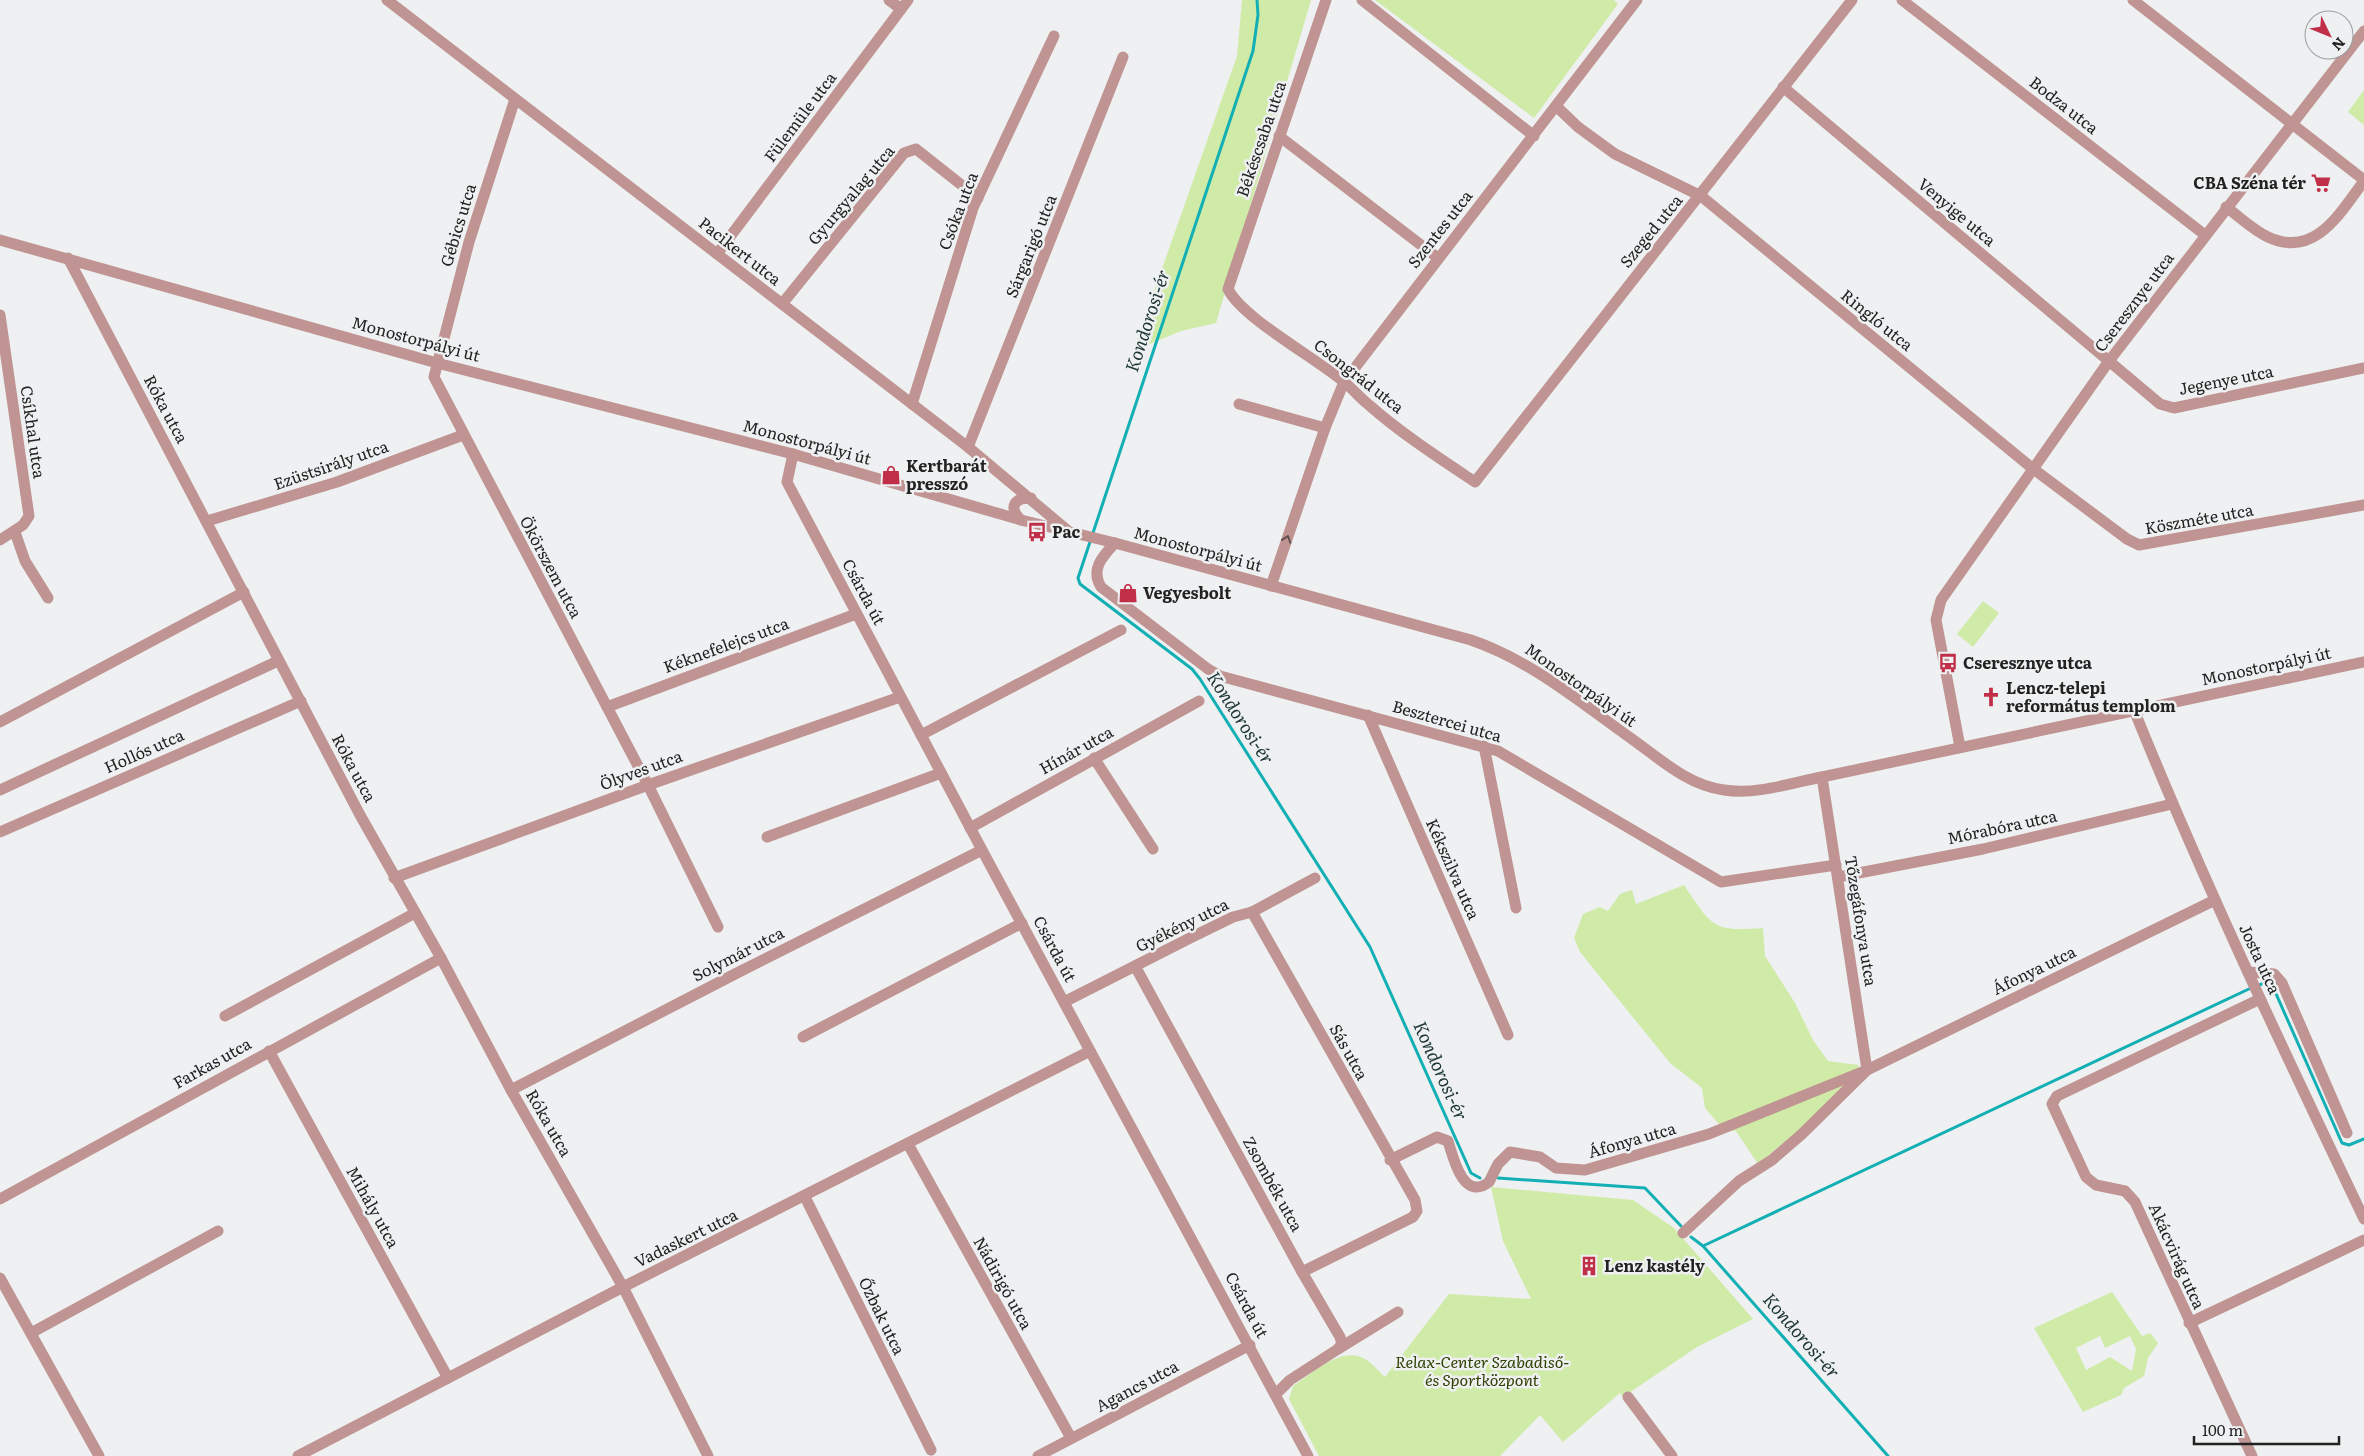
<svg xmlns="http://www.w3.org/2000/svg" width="2364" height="1456" font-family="Literata,serif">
	<rect width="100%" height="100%" fill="#eef0f1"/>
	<!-- green -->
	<g fill="#d0eba8" fill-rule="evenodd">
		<polygon points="1242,0 1311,0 1216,323 1181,331 1133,351 1237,56"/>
		<polygon points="1375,0 1614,0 1618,4 1534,118"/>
		<polygon points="2364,90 2364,125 2348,112"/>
		<polygon points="1983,601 1999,613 1973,647 1957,634"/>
		<path d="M1684 885C1712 926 1711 932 1763 928L1765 956 1795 1003 1813 1040 1828 1061 1859 1065 1854 1080 1833 1102 1758 1164 1736 1131 1724 1130 1705 1108 1702 1088 1670 1063 1580 952 1574 938 1583 914 1600 907 1608 911 1620 894 1632 890 1636 904Z"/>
		<path d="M1491 1187 1633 1200 1674 1228 1753 1319 1697 1347 1623 1397 1620 1393 1563 1442 1540 1415 1500 1456H1319L1289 1399 1293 1386C1315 1372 1343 1343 1368 1361 1374 1365 1379 1372 1385 1377L1449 1294 1531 1299 1503 1241Z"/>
		<path d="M2112 1292 2142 1336 2150 1333 2158 1343 2148 1358 2144 1376 2124 1388 2121 1395 2083 1412 2034 1328ZM2100 1336 2105 1348 2130 1336 2136 1349 2132 1371 2110 1357 2086 1370 2076 1348Z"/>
	</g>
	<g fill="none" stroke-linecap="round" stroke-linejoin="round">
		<!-- stream -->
		<g stroke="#12afb4" stroke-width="3">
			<polyline points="1257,0 1258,15 1253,51 1078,578 1080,584 1192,669 1200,679 1370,947 1471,1173 1480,1178"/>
			<polyline points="2257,986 2264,983 2273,987 2342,1143 2349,1145 2364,1139"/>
			<polyline points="1498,1178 1645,1188 1681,1226"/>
			<polyline points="1691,1237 1703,1246 1888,1456"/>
			<polyline points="1703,1246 2251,988"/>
		</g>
		<!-- minor -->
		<g stroke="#bf9492" stroke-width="11">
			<polyline points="387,0 968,447 1067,530"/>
			<polyline points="889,0 901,9"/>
			<path d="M1326 0 1228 289C1242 318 1316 358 1344 382 1353 389 1360 398 1369 405 1402 434 1439 458 1475 482L1852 0"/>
			<polyline points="1362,0 1534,136"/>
			<polyline points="1902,0 2205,235"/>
			<polyline points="2133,0 2364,180"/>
			<polyline points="1783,87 2160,404 2174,408 2364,368"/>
			<polyline points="515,99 469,242 434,377 648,785 718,927"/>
			<polyline points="1556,106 1578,127 1615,154 1701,196 2032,468 2127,539 2139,545 2364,505"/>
			<polyline points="1279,136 1438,258"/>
			<path d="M2226 207C2240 217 2253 230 2268 237 2315 259 2340 213 2364 181"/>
			<path d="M0 240 437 363 793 454 1021 520 1115 543 1471 640C1532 661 1581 703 1632 739 1661 760 1688 785 1724 790 1756 795 1791 783 1822 777L2364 662"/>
			<polyline points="717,254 908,0"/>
			<polyline points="68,258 360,815 441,958 511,1090 623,1287 708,1456"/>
			<polyline points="782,304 904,153 916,149 978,198"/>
			<polyline points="0,315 29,516 23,525 0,540"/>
			<polyline points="912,404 973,208 1054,36"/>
			<polyline points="1239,404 1325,428"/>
			<polyline points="968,447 1123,57"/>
			<polyline points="793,454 787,482 982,850 1308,1456"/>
			<path d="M1021 520C1008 507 1014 498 1031 498"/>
			<polyline points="207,521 337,482 463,435"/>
			<polyline points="15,532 25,561 48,598"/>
			<path d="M1115 543C1103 556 1090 569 1101 587L1208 669 1220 676 1498 751 1721 882 1836 865"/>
			<polyline points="1271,586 1325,428 1344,382 1637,0"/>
			<polyline points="607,707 856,614"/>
			<path d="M2134 710C2204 883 2284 1051 2364 1219"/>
			<polyline points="1368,715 1508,1035"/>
			<polyline points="0,722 244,592"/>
			<polyline points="921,735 1121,630"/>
			<polyline points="1484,746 1516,908"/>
			<polyline points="1960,747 1936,620 1941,600 2109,361 2364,31"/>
			<polyline points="1094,758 1153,849"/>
			<polyline points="0,790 278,661"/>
			<polyline points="970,828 1199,701"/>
			<polyline points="0,832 301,701"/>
			<polyline points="767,837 941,773"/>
			<polyline points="1838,877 1983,849 2172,804"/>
			<polyline points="394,878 648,785 900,697"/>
			<polyline points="1252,912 1415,1200 1417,1211 1413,1217 1302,1272"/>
			<polyline points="1135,966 1302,1272 1340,1337 1342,1344 1338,1349 1290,1380 1276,1394"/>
			<polyline points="2248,972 2274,974 2282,983 2347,1133"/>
			<polyline points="1064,1002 1192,937 1233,917 1252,912 1315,878"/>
			<polyline points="225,1016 415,913"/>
			<polyline points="803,1037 1022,923"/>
			<polyline points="269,1051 448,1378"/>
			<polyline points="511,1090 735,974 982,850"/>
			<polyline points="908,1144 1071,1438"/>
			<path d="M1390 1160 1437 1137 1448 1141C1453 1157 1463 1202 1489 1182L1498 1164 1510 1152 1540 1157 1556 1168 1585 1170 1709 1134 1867 1070 2215 900"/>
			<polyline points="805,1197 931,1450"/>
			<polyline points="0,1199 441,958"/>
			<polyline points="1683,1233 1739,1181 1772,1160 1802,1134 1867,1070 1822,777"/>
			<polyline points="0,1278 99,1456"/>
			<polyline points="2189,1323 2364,1240"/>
			<polyline points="31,1333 218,1231"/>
			<polyline points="1338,1349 1398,1312"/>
			<polyline points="1628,1397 1672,1456"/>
			<polyline points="298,1456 623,1287 1090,1051"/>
			<polyline points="1038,1456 1250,1345"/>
			<polyline points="2252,1456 2135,1202 2125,1191 2096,1185 2086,1177 2052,1104 2057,1096 2260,999"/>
		</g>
	</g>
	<!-- one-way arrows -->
	<defs><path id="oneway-chevron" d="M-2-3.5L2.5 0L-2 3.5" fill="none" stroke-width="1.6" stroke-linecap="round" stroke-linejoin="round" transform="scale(1.25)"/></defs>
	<use stroke="#61504f" href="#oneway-chevron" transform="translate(1287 539) rotate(-71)"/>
	<!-- icons -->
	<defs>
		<symbol id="supermarket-bare" viewBox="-9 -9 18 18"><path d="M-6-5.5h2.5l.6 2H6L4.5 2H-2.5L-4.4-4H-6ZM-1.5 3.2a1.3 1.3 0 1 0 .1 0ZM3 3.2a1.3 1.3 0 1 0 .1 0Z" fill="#c02f47" stroke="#eef0f1" stroke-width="2.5" paint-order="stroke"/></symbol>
		<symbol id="shop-bare" viewBox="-9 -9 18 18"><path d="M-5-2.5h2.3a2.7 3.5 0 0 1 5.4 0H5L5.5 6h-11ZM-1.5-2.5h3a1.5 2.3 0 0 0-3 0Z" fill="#c02f47" stroke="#eef0f1" stroke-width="2.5" paint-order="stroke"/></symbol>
		<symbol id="bus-bare" viewBox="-9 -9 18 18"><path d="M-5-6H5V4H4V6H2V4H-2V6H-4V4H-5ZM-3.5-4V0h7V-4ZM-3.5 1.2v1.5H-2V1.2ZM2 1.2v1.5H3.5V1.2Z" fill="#c02f47" stroke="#eef0f1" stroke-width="2.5" paint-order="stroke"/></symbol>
		<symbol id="church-bare" viewBox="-9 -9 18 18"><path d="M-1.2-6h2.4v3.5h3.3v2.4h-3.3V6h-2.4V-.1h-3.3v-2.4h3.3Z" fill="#c02f47" stroke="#eef0f1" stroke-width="2.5" paint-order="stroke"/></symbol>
		<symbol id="building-bare" viewBox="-9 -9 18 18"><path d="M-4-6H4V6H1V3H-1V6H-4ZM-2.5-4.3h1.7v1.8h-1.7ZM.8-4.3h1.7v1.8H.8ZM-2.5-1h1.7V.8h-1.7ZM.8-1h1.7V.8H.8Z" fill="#c02f47" stroke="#eef0f1" stroke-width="2.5" paint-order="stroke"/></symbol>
	</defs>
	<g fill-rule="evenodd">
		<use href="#supermarket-bare" x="2307" y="169" width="28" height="28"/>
		<use href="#shop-bare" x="877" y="461" width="28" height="28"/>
		<use href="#bus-bare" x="1023" y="518" width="28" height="28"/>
		<use href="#shop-bare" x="1114" y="579" width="28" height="28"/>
		<use href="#bus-bare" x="1934" y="649" width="28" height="28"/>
		<use href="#church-bare" x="1977" y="683" width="28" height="28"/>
		<use href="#building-bare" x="1575" y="1252" width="28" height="28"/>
	</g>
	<g text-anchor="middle" stroke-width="5" stroke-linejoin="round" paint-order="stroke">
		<!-- street labels -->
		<g font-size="16" fill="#222223" stroke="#eef0f1">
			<text transform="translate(2064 105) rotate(38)" y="6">Bodza utca</text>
			<text transform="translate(800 117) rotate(-53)" y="6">Fülemüle utca</text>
			<text transform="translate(1261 139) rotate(-71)" y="6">Békéscsaba utca</text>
			<text transform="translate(851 195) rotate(-50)" y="6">Gyurgyalag utca</text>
			<text transform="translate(958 211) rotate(-69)" y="6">Csóka utca</text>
			<text transform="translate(1957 212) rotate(40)" y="6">Venyige utca</text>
			<text transform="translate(458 225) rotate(-73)" y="6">Gébics utca</text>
			<text transform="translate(1440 229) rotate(-52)" y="6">Szentes utca</text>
			<text transform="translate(1651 231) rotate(-51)" y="6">Szeged utca</text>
			<text transform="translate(1031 246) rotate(-68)" y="6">Sárgarigó utca</text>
			<text transform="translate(740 251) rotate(38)" y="6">Pacikert utca</text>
			<text transform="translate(2134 302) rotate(-53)" y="6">Cseresznye utca</text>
			<text transform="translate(1877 320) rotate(39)" y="6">Ringló utca</text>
			<text transform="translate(416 339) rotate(15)" y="6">Monostorpályi út</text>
			<text transform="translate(1359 376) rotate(38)" y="6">Csongrád utca</text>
			<text transform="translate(2226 380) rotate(-11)" y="6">Jegenye utca</text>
			<text transform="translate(166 409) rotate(62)" y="6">Róka utca</text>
			<text transform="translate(33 432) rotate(82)" y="6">Csíkhal utca</text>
			<text transform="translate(807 442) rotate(15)" y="6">Monostorpályi út</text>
			<text transform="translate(331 465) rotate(-19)" y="6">Ezüstsirály utca</text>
			<text transform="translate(2199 519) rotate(-10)" y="6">Köszméte utca</text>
			<text transform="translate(1198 549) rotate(15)" y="6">Monostorpályi út</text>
			<text transform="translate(551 567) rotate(62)" y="6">Ökörszem utca</text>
			<text transform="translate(864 592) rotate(62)" y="6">Csárda út</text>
			<text transform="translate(726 645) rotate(-20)" y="6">Kéknefelejcs utca</text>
			<text transform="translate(2266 666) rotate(-12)" y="6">Monostorpályi út</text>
			<text transform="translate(1581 685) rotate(35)" y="6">Monostorpályi út</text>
			<text transform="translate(1447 721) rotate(16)" y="6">Besztercei utca</text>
			<text transform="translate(1076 750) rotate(-29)" y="6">Hínár utca</text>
			<text transform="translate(144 751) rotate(-24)" y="6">Hollós utca</text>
			<text transform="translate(354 768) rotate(62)" y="6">Róka utca</text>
			<text transform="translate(641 770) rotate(-20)" y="6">Ölyves utca</text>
			<text transform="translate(2002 827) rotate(-12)" y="6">Mórabóra utca</text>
			<text transform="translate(1453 869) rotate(66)" y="6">Kékszilva utca</text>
			<text transform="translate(1861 921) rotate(81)" y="6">Tőzegáfonya utca</text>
			<text transform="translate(1182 925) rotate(-26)" y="6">Gyékény utca</text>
			<text transform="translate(1055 949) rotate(62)" y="6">Csárda út</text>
			<text transform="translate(738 954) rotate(-27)" y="6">Solymár utca</text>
			<text transform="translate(2260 959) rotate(65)" y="6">Josta utca</text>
			<text transform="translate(2034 970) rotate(-26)" y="6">Áfonya utca</text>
			<text transform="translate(1349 1052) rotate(61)" y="6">Sás utca</text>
			<text transform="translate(212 1063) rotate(-29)" y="6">Farkas utca</text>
			<text transform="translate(549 1123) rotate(60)" y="6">Róka utca</text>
			<text transform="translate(1632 1140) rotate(-16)" y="6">Áfonya utca</text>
			<text transform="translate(1273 1184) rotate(61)" y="6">Zsombék utca</text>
			<text transform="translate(373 1207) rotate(61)" y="6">Mihály utca</text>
			<text transform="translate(686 1238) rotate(-26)" y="6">Vadaskert utca</text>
			<text transform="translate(2177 1256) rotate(66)" y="6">Akácvirág utca</text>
			<text transform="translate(1003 1283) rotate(61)" y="6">Nádirigó utca</text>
			<text transform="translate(1247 1305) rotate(62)" y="6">Csárda út</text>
			<text transform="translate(882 1316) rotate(64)" y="6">Őzbak utca</text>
			<text transform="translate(1137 1386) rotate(-28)" y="6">Agancs utca</text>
		</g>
		<!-- poi labels -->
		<g font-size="16" font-weight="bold" fill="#222223" stroke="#eef0f1" text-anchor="start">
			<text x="2306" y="189" text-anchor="end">CBA Széna tér</text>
			<text x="906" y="472">Kertbarát<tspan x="906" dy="18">presszó</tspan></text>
			<text x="1052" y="538">Pac</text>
			<text x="1143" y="599">Vegyesbolt</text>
			<text x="1963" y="669">Cseresznye utca</text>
			<text x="2006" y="694">Lencz-telepi<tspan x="2006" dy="18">református templom</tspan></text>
			<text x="1604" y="1272">Lenz kastély</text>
		</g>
		<!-- park labels -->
		<g font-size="16" font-style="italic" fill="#304304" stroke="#eef0f1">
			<text x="1482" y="1368">Relax-Center Szabadiső-<tspan x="1482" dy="18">és Sportközpont</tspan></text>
		</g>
		<!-- water labels -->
		<g font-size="18" font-style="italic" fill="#1f3637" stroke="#eef0f1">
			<text transform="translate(1148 321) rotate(-72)" y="6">Kondorosi-ér</text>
			<text transform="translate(1240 718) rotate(57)" y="6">Kondorosi-ér</text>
			<text transform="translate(1440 1071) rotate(66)" y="6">Kondorosi-ér</text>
			<text transform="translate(1801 1336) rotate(49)" y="6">Kondorosi-ér</text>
		</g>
	</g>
	<!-- north arrow -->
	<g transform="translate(2329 35) rotate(133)"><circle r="24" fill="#eef0f1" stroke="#9c9e9f"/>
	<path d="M0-4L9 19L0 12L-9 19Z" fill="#c02f47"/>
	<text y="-8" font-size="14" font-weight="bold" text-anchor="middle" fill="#222223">N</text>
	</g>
	<!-- scale -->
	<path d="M2194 1436v8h145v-8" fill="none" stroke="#222223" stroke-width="2.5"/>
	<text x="2202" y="1436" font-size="15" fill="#222223" stroke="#eef0f1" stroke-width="4" paint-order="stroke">100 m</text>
</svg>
